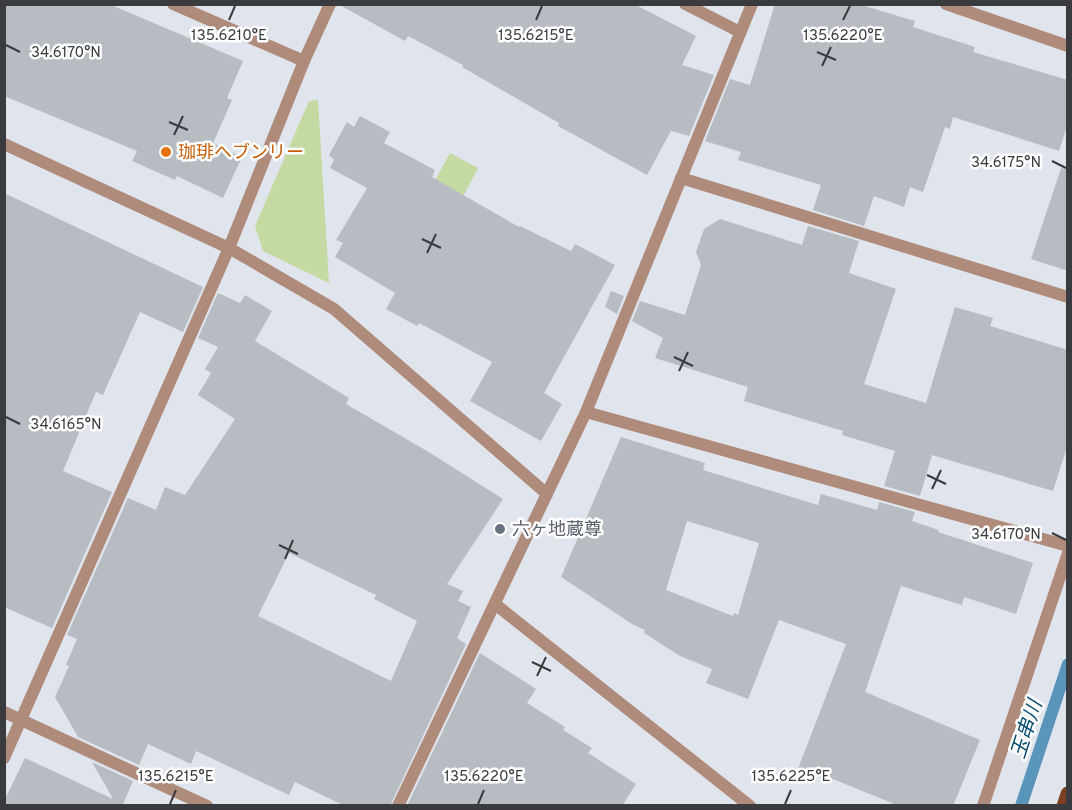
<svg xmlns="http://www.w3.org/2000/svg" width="1072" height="810" font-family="Overpass,'Noto Sans JP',sans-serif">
	<rect width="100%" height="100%" fill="#e0e4ec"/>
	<!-- green -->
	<g fill="#c5d9a2">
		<polygon points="318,100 329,283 263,251 255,226 309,101"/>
		<polygon points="450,153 478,168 434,252 405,236"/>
	</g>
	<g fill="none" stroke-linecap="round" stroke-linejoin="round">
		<!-- stream -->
		<polyline stroke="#5995b9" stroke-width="12" points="1021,806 1068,664"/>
	</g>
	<!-- building -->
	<g fill="#b7bcc3" fill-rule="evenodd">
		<polygon points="4,4 109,4 243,61 227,98 232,100 213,143 242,157 223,198 177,176 175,180 132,161 137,151 4,96"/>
		<polygon points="338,4 634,4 696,36 682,65 714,75 689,136 671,131 647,175 558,126 559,123 462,67 463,65 408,36 405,41"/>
		<polygon points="775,4 858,4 915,21 913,27 975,47 973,52 1068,80 1068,123 1059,151 953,117 950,129 945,127 923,192 910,187 904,207 874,196 864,226 813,210 821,185 738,160 741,152 705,141 730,79 750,85"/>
		<polygon points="360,116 390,132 384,143 435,170 432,177 519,227 520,226 571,251 575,244 615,265 544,393 562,404 541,441 470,401 492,362 419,323 417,326 386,309 395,293 335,257 343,243 336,240 367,188 330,168 334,160 329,155 347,122 354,127"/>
		<polygon points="1061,168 1068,169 1068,271 1031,259"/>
		<polygon points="4,193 203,287 183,332 140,312 103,395 96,392 63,471 112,492 52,628 4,607"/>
		<polygon points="720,219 802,245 808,226 859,241 849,273 896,289 864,384 926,403 955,307 993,318 990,326 1068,350 1068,444 1053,491 932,455 920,496 884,486 895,451 842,435 843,431 744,401 748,387 655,358 663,338 632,321 640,301 685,315 701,265 696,252 704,229"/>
		<polygon points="611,291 624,296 617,314 605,307"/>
		<path d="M218 293 240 303 245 295 272 311 255 341 349 398 346 404 427 451 503 499 447 584 463 591 458 601 471 607 457 638 466 644 390 806H345L295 782 289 795 196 751 191 764 148 744 139 765 78 737 55 697 69 666 66 665 77 639 67 635 128 498 156 510 165 487 185 495 235 419 198 395 211 373 205 369 218 347 198 338ZM289 553 376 595 374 599 417 621 391 681 258 616Z"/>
		<path d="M621 437 705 463 703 470 818 505 821 494 877 510 879 502 915 512 912 521 939 530 938 532 1033 563 1016 614 964 597 962 605 901 586 865 692 980 740 953 806H899L828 777 827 780 798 769 846 644 779 620 748 699 706 683 712 669 680 656 644 633 645 630 632 624 561 577ZM687 521 759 543 738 615 734 613 733 616 666 590Z"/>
		<polygon points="480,653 536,689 527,703 565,727 563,730 592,748 588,753 636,784 622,806 407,806"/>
		<polygon points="25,758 113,799 92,762 133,781 123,804 127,806 4,806 4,801"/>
	</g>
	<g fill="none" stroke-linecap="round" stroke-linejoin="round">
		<!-- street -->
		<g stroke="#af8b7b" stroke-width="12">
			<polyline points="173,4 304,61"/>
			<polyline points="685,4 740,32"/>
			<polyline points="946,4 1068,46"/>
			<polyline points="4,144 229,248 334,309 547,494"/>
			<polyline points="681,178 1068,297"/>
			<polyline points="586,412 1068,546"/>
			<polyline points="495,604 750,806"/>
			<polyline points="4,712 207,806"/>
			<polyline points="4,758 229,248 304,61 330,4"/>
			<polyline points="398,806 586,412 752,4"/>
			<polyline points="983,806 1068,553"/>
		</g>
		<!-- primary -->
		<polyline stroke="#7c3f24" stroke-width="15" points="1064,806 1068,794"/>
	</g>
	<!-- ticks -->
	<path fill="none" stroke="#393b3e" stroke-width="2" d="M229 20 235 6M536 20 542 6M843 20 850 6M6 45 20 52M817 52 836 60M822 66 831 47M169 122 188 130M174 135 183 116M1052 161 1066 168M422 239 441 248M427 253 436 234M674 357 693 366M679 371 688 352M6 417 20 424M927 475 946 484M932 489 941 470M1052 533 1066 540M279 545 298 554M285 559 293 540M532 662 551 671M537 676 546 657M170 804 176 790M478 804 484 790M785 804 791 790"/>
	<!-- markers -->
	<circle fill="#e8710a" stroke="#fff" stroke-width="2" cx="166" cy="152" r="6"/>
	<circle fill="#6b7280" stroke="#fff" stroke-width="2" cx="500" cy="529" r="6"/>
	<g text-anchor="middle" stroke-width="5" stroke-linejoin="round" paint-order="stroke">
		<!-- food labels -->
		<g font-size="18" fill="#c56008" stroke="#fff" text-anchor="start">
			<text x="178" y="158">珈琲ヘブンリー</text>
		</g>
		<!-- worship labels -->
		<g font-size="18" fill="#5b616d" stroke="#fff" text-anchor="start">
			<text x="512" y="535">六ヶ地蔵尊</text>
		</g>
		<!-- water labels -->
		<g font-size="20" font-style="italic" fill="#094e70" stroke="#fff">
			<text transform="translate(1026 729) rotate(-72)" y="7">玉串川</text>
		</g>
	</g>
	<g font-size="15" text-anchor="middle" fill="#393b3e" stroke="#fff" stroke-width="5" stroke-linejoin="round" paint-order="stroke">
		<text x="229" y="40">135.6210°E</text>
		<text x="536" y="40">135.6215°E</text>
		<text x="843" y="40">135.6220°E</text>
		<text x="66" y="57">34.6170°N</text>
		<text x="1006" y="167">34.6175°N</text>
		<text x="66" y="429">34.6165°N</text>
		<text x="1006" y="539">34.6170°N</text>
		<text x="176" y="781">135.6215°E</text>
		<text x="484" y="781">135.6220°E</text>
		<text x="791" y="781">135.6225°E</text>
	</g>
	<!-- border -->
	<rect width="1072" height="810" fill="none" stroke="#393b3e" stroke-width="12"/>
</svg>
